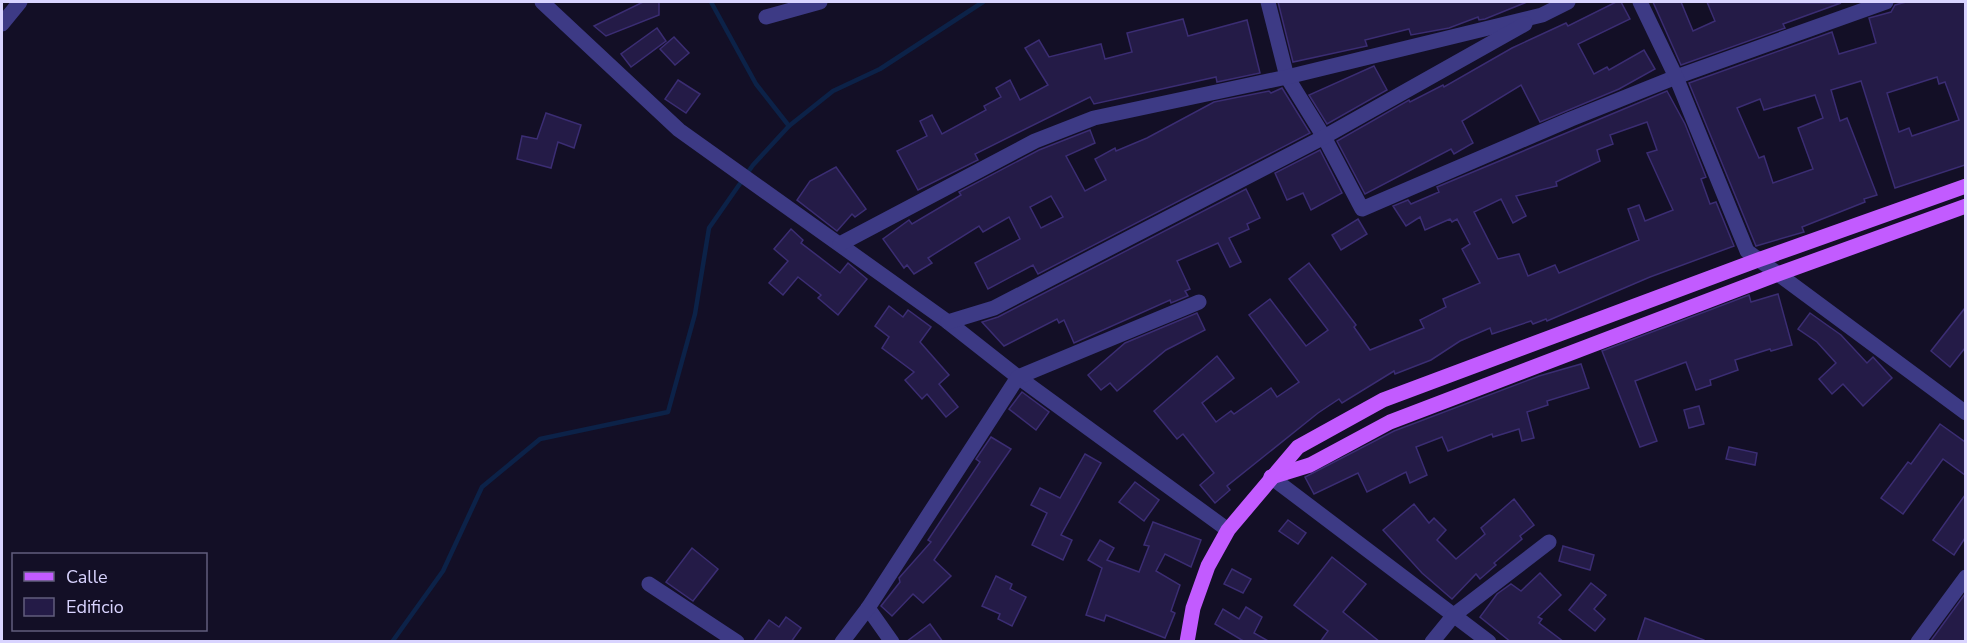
<svg xmlns="http://www.w3.org/2000/svg" width="1967" height="643" font-family="'Nunito Sans',sans-serif">
	<rect width="100%" height="100%" fill="#130f26"/>
	<g fill="none" stroke-linecap="round" stroke-linejoin="round">
		<!-- stream -->
		<g stroke="#0c2248" stroke-width="4.5">
			<polyline points="711,2 756,84 789,126"/>
			<polyline points="392,642 443,571 482,487 540,439 668,412 695,314 709,228 753,165 789,126 833,91 880,69 983,2"/>
		</g>
	</g>
	<!-- building -->
	<g fill="#241b47" stroke="#3b2d73" stroke-width="1.5" fill-rule="evenodd">
		<polygon points="643,2 659,2 659,15 606,36 594,26"/>
		<polygon points="1278,2 1527,2 1485,19 1479,20 1478,17 1449,28 1411,35 1409,29 1365,40 1367,46 1293,62"/>
		<polygon points="1616,2 1621,2 1630,19 1578,44 1594,74 1607,67 1609,70 1644,50 1655,69 1619,89 1540,122 1521,85 1462,121 1473,143 1454,154 1451,149 1365,194 1337,141 1409,100 1410,102 1443,85 1444,87 1512,48 1566,23 1568,26"/>
		<polygon points="1653,2 1681,2 1693,31 1715,21 1707,2 1841,3 1783,24 1785,28 1681,65"/>
		<path d="M1906 2H1965V165L1895 188 1861 81 1831 90 1840 121 1847 118 1877 195 1864 199 1865 202 1802 227 1804 232 1756 246 1689 83 1832 32 1839 54 1876 43 1869 18 1891 12 1895 5ZM1937 77 1939 84 1945 82 1959 120 1912 136 1909 128 1899 132 1887 93ZM1815 95 1823 118 1798 128 1813 169 1773 183 1764 156 1759 158 1737 108 1760 99 1764 110Z"/>
		<polygon points="1183,19 1188,36 1247,20 1260,73 1217,82 1216,77 1094,104 1090,97 975,154 978,160 918,190 897,151 927,136 920,121 932,115 942,134 986,110 984,106 1001,97 996,88 1010,80 1020,100 1048,85 1025,48 1039,40 1049,57 1101,44 1105,59 1132,52 1127,33"/>
		<polygon points="657,28 666,41 631,67 621,54"/>
		<polygon points="674,37 689,53 675,65 660,49"/>
		<polygon points="1374,66 1387,90 1327,124 1309,95"/>
		<polygon points="678,80 700,94 686,113 665,99"/>
		<path d="M1282 88 1310 133 1038 274 1033 265 988 289 975 263 1020 239 1009 217 983 232 979 226 928 258 932 263 914 274 907 265 904 268 883 239 909 220 912 224 961 195 959 192 1039 150 1090 130 1095 143 1066 156 1085 191 1106 180 1095 159 1115 148 1116 151 1147 138 1214 102 1269 91 1271 93ZM1051 196 1063 217 1041 228 1030 207Z"/>
		<path d="M1667 91 1685 124 1706 177 1701 179 1710 204 1716 202 1734 246 1650 277 1547 321 1546 319 1533 324 1531 321 1492 334 1490 328 1460 341 1431 360 1395 374 1394 371 1342 403 1339 399 1318 413 1227 486 1230 490 1215 503 1200 485 1214 473 1183 434 1177 439 1154 411 1217 356 1234 378 1202 403 1216 422 1231 411 1234 414 1271 388 1277 397 1299 382 1249 315 1270 299 1306 346 1328 330 1289 279 1309 263 1356 325 1354 327 1370 350 1424 328 1420 320 1446 307 1443 299 1480 283 1462 249 1470 244 1457 219 1452 222 1450 219 1425 230 1420 217 1406 226 1393 206 1408 200 1411 204 1439 192 1437 187ZM1647 122 1657 150 1647 153 1673 210 1645 221 1639 205 1628 209 1639 240 1559 273 1555 265 1528 276 1519 254 1498 259 1474 212 1501 199 1513 223 1526 216 1516 196 1557 186 1556 182 1600 161 1597 150 1613 144 1610 135Z"/>
		<polygon points="546,113 581,125 574,148 558,142 551,168 517,159 522,136 537,139"/>
		<polygon points="1320,150 1342,193 1311,210 1303,193 1287,200 1275,173"/>
		<polygon points="836,167 866,209 855,217 852,214 837,231 797,200 810,181"/>
		<polygon points="1246,189 1260,218 1247,224 1249,229 1229,238 1241,262 1230,267 1218,243 1177,261 1190,289 1185,291 1188,296 1171,303 1170,300 1074,343 1064,320 1059,323 1057,319 1004,346 982,322 998,317"/>
		<polygon points="1358,219 1367,234 1341,250 1332,235"/>
		<polygon points="791,229 803,240 801,243 840,273 848,263 867,279 838,315 818,298 821,295 798,277 783,295 769,283 788,261 774,249"/>
		<polygon points="1778,294 1792,345 1771,351 1770,349 1735,360 1738,370 1710,380 1711,385 1696,390 1686,362 1635,381 1657,441 1640,447 1602,351 1749,295 1751,302"/>
		<polygon points="889,306 903,317 908,310 931,327 920,342 949,375 939,384 958,407 946,417 927,394 922,399 905,380 914,372 882,348 889,337 875,326"/>
		<polygon points="1965,308 1965,348 1950,367 1931,351"/>
		<polygon points="1197,313 1205,330 1166,350 1117,391 1110,383 1101,390 1088,375 1125,343"/>
		<polygon points="1810,313 1841,335 1867,363 1873,357 1892,378 1863,406 1843,384 1832,394 1819,379 1836,363 1817,342 1798,329"/>
		<polygon points="1581,364 1589,388 1547,401 1548,405 1527,412 1534,438 1522,441 1519,429 1493,437 1492,434 1448,451 1442,437 1416,447 1427,475 1410,483 1406,472 1367,492 1358,473 1314,494 1305,477 1394,431 1539,376"/>
		<polygon points="1022,392 1049,412 1036,430 1009,409"/>
		<polygon points="1699,406 1704,424 1689,428 1684,410"/>
		<polygon points="1940,424 1965,442 1965,475 1943,459 1903,514 1881,498 1908,462 1911,464"/>
		<polygon points="991,437 1011,449 934,560 951,576 923,603 913,594 892,616 881,606 900,582 899,578 931,542 928,540 980,462 976,459"/>
		<polygon points="1729,447 1757,453 1755,465 1726,459"/>
		<polygon points="1085,454 1101,463 1061,535 1072,540 1063,560 1032,545 1047,513 1031,505 1040,488 1060,498"/>
		<polygon points="1135,482 1159,500 1144,521 1119,502"/>
		<polygon points="1965,495 1965,538 1954,555 1933,540"/>
		<polygon points="1514,499 1534,525 1520,536 1522,539 1494,563 1496,565 1480,579 1476,574 1452,599 1422,573 1383,530 1414,504 1429,523 1434,518 1446,530 1437,540 1456,559 1485,534 1481,528"/>
		<polygon points="1288,520 1306,533 1298,544 1279,531"/>
		<polygon points="1153,522 1201,540 1191,567 1165,554 1156,571 1180,585 1171,611 1175,613 1165,638 1106,615 1104,621 1086,615 1102,568 1088,560 1100,540 1114,548 1107,560 1139,572 1149,546 1144,545"/>
		<polygon points="1563,546 1594,555 1590,570 1559,561"/>
		<polygon points="692,548 718,569 693,601 666,582"/>
		<polygon points="1332,557 1366,584 1343,612 1380,642 1320,642 1328,631 1294,605"/>
		<polygon points="1232,569 1251,579 1243,593 1224,584"/>
		<polygon points="1540,573 1561,595 1538,617 1542,619 1539,623 1564,642 1511,642 1480,617 1497,594 1511,584 1521,591"/>
		<polygon points="996,576 1012,584 1010,589 1026,597 1012,626 998,619 1000,614 982,606"/>
		<polygon points="1591,583 1606,595 1594,609 1605,619 1595,631 1569,610"/>
		<polygon points="1965,594 1965,642 1930,642"/>
		<polygon points="1246,607 1262,617 1254,633 1270,642 1245,642 1215,624 1223,609 1239,619"/>
		<polygon points="786,617 801,628 791,642 753,642 769,620 779,627"/>
		<polygon points="1645,618 1704,640 1704,642 1637,642"/>
		<polygon points="930,624 943,642 906,642"/>
	</g>
	<g fill="none" stroke-linecap="round" stroke-linejoin="round">
		<!-- minor -->
		<g stroke="#3d3a85" stroke-width="15">
			<polyline points="542,2 679,130 948,322 1018,377 1228,530"/>
			<polyline points="1268,2 1287,77 1324,137 1362,209 1571,119 1676,77 1886,2"/>
			<polyline points="1640,2 1676,77 1747,251 1966,413"/>
			<polyline points="766,17 820,2"/>
			<polyline points="2,24 20,2"/>
			<polyline points="840,244 1035,141 1094,118 1287,77 1542,15 1568,2"/>
			<polyline points="948,322 994,308 1324,137 1525,24"/>
			<polyline points="1271,477 1489,642"/>
			<polyline points="649,584 737,642"/>
			<polyline points="868,608 892,642"/>
			<polyline points="842,642 868,608 1018,377 1199,302"/>
			<polyline points="1432,642 1454,615 1549,542"/>
			<polyline points="1918,642 1966,577"/>
		</g>
		<!-- major -->
		<g stroke="#c25bff" stroke-width="15">
			<polyline points="1271,477 1310,465 1390,422 1778,274 1966,206"/>
			<polyline points="1187,642 1193,608 1208,566 1228,530 1298,447 1383,400 1758,260 1966,186"/>
		</g>
	</g>
	<!-- border -->
	<rect width="1967" height="643" fill="none" stroke="#d9d4ff" stroke-width="6"/>
	<!-- legend -->
	<rect x="12" y="553" width="195" height="78" fill="#130f26" stroke="#625e7d" stroke-width="1.5"/>
	<rect x="24" y="572" width="30" height="9" fill="#c25bff" stroke="#625e7d" stroke-width="1.5"/>
	<text x="66" y="583" font-size="18" fill="#d9d4ff">Calle</text>
	<rect x="24" y="598" width="30" height="18" fill="#241b47" stroke="#625e7d" stroke-width="1.5"/>
	<text x="66" y="613" font-size="18" fill="#d9d4ff">Edificio</text>
</svg>
